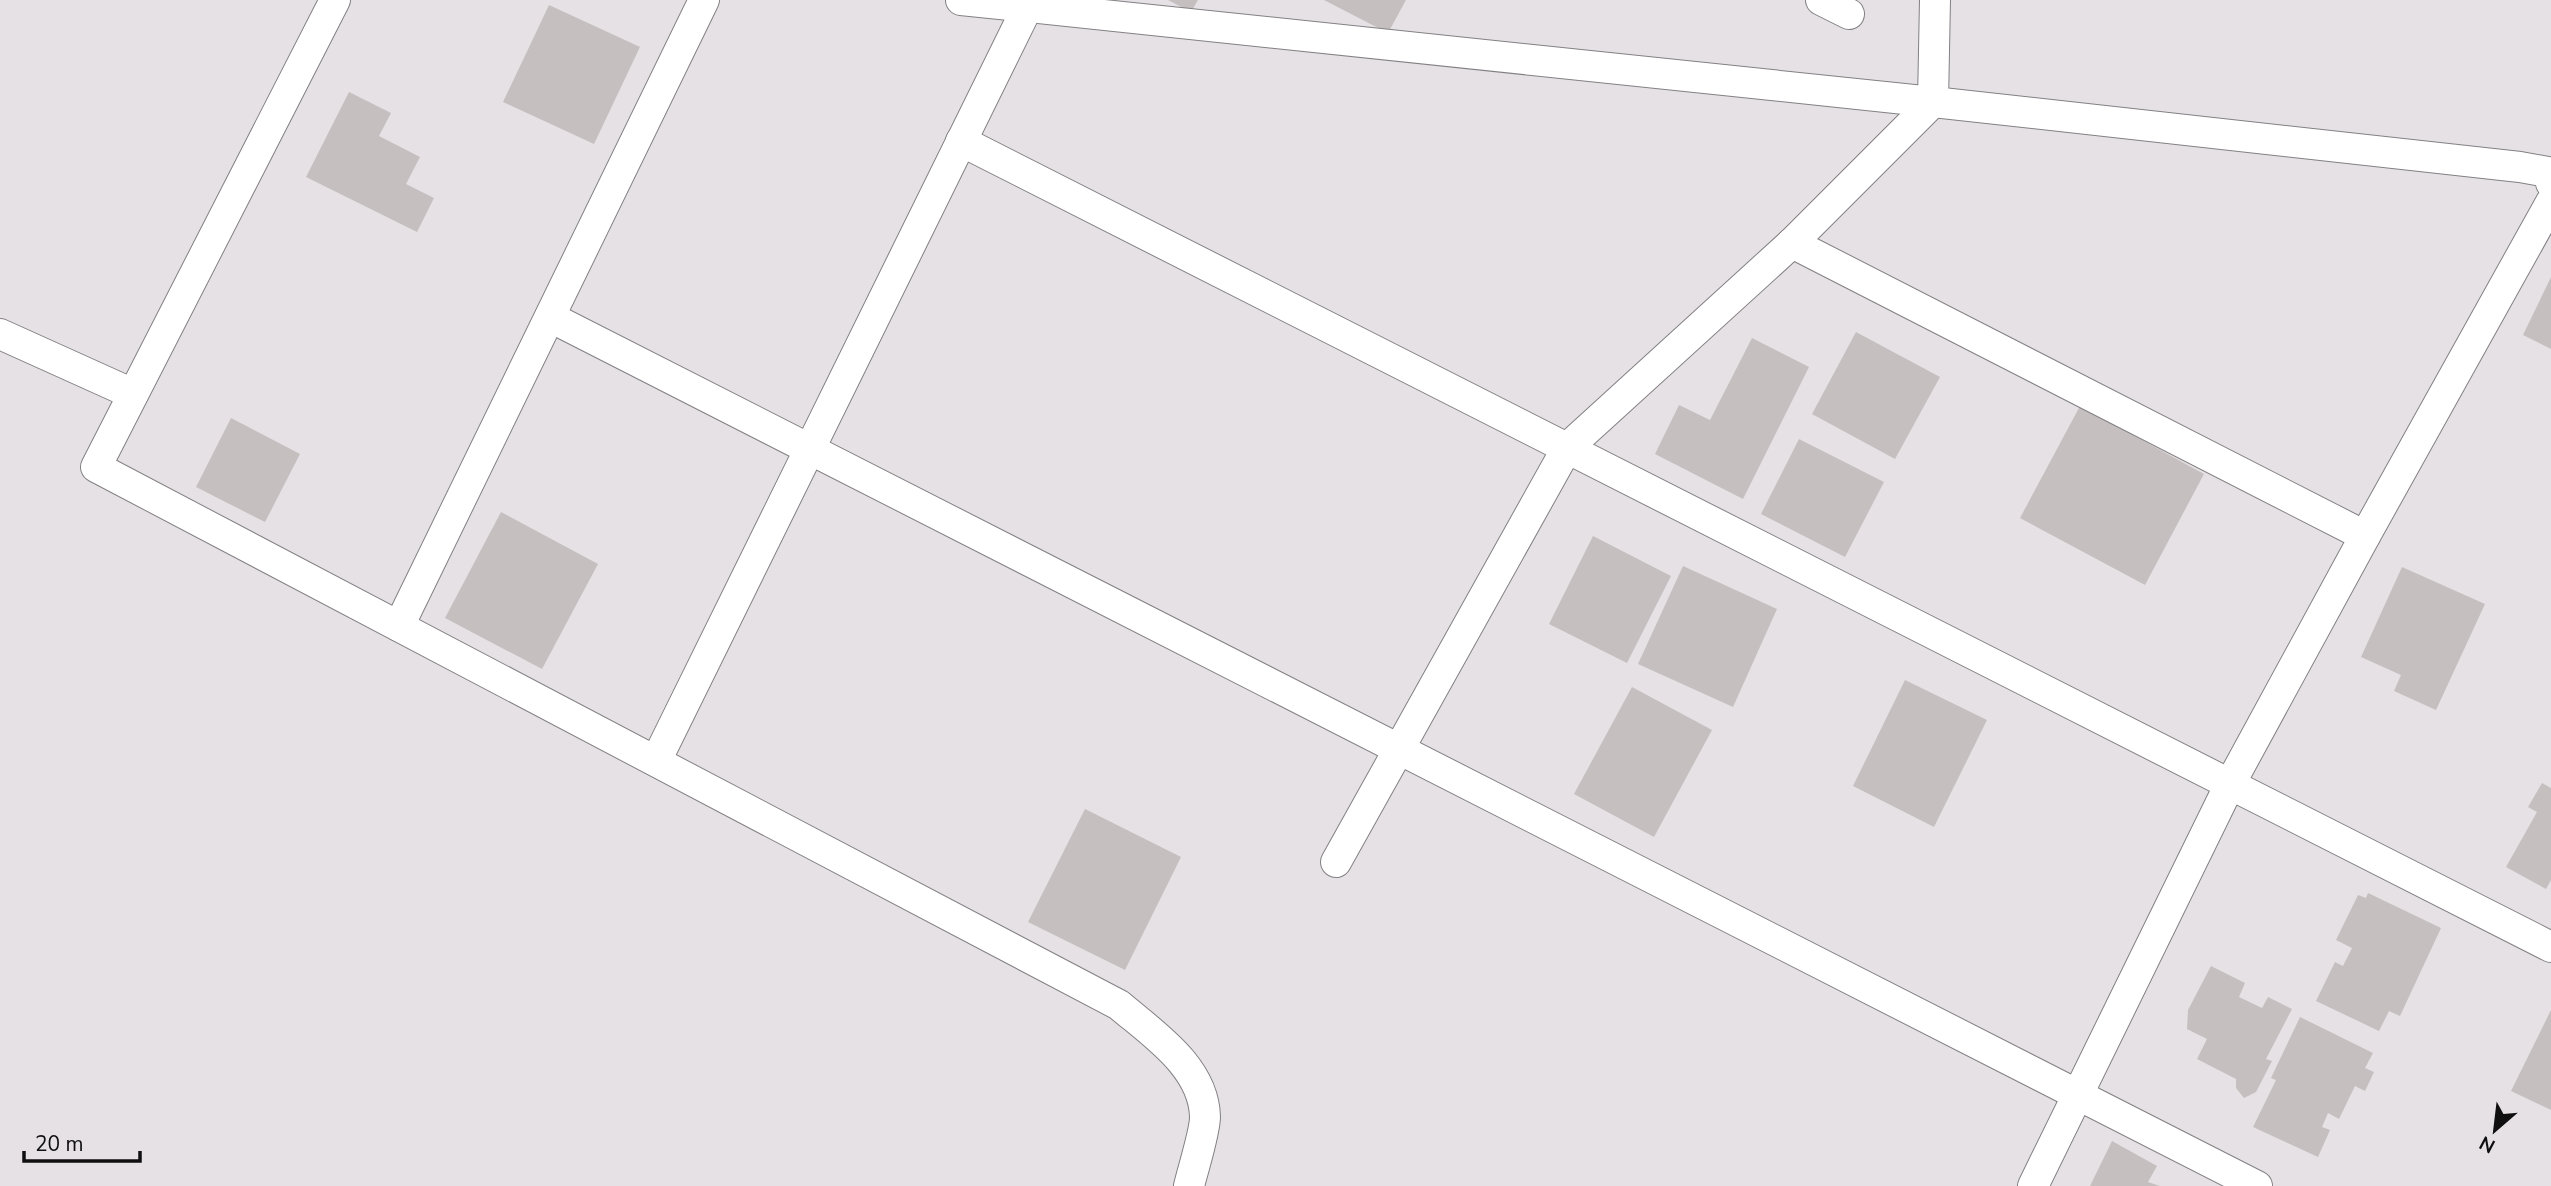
<svg xmlns="http://www.w3.org/2000/svg" width="2551" height="1186" font-family="'Nunito Sans',sans-serif">
	<rect width="100%" height="100%" fill="#e5e1e5"/>
	<!-- building -->
	<g fill="#c5bfbf">
		<polygon points="1168,0 1198,0 1191,12"/>
		<polygon points="1324,0 1406,0 1388,33"/>
		<polygon points="549,5 640,47 594,144 503,102"/>
		<polygon points="349,92 391,113 379,136 420,157 406,184 434,198 417,232 306,177"/>
		<polygon points="2551,277 2551,349 2523,335"/>
		<polygon points="1856,332 1940,377 1895,459 1812,414"/>
		<polygon points="1752,338 1809,367 1743,499 1655,454 1679,405 1710,420"/>
		<polygon points="2080,406 2204,474 2145,585 2020,518"/>
		<polygon points="231,418 300,454 265,522 196,487"/>
		<polygon points="1799,439 1884,482 1845,557 1761,514"/>
		<polygon points="501,512 598,564 542,669 445,618"/>
		<polygon points="1593,536 1671,576 1627,663 1549,624"/>
		<polygon points="1683,566 1777,609 1733,707 1638,664"/>
		<polygon points="2402,567 2485,604 2436,710 2394,691 2401,675 2361,657"/>
		<polygon points="1905,680 1987,720 1934,827 1853,786"/>
		<polygon points="1632,687 1712,730 1654,837 1574,794"/>
		<polygon points="2542,783 2551,788 2551,880 2546,889 2506,867 2537,812 2528,807"/>
		<polygon points="1085,809 1181,857 1125,970 1028,922"/>
		<polygon points="2368,893 2441,928 2400,1016 2389,1011 2379,1031 2316,1001 2335,962 2343,966 2352,948 2336,940 2358,895 2366,898"/>
		<polygon points="2211,966 2245,983 2239,997 2262,1008 2268,997 2292,1009 2266,1059 2272,1061 2256,1092 2244,1098 2236,1088 2236,1079 2197,1059 2207,1039 2187,1029 2188,1010"/>
		<polygon points="2551,1010 2551,1110 2511,1091"/>
		<polygon points="2300,1017 2373,1053 2365,1068 2374,1072 2365,1091 2355,1086 2339,1119 2328,1113 2322,1127 2330,1130 2318,1157 2253,1127 2276,1080 2271,1078"/>
		<polygon points="2112,1141 2157,1166 2148,1182 2160,1186 2090,1186"/>
	</g>
	<g fill="none" stroke-linecap="round" stroke-linejoin="round">
		<defs>
			<g id="street">
				<path d="M335 0 96 467 1119 1005C1153 1034 1204 1067 1205 1117 1205 1132 1193 1169 1189 1186"/>
				<polyline points="961,0 1933,102 2520,167 2548,172 2551,183"/>
				<polyline points="1821,0 1849,14"/>
				<polyline points="961,141 2551,947"/>
				<polyline points="1792,243 2365,536"/>
				<polyline points="550,317 2257,1186"/>
				<polyline points="0,334 133,394"/>
				<polyline points="399,626 704,0"/>
				<polyline points="656,761 1028,6"/>
				<polyline points="1336,862 1567,448 1792,243 1933,102 1935,0"/>
				<polyline points="2033,1186 2230,784 2365,536 2551,202"/>
			</g>
		</defs>
		<!-- street casing -->
		<use href="#street" stroke="#838083" stroke-width="32"/>
		<!-- street -->
		<use href="#street" stroke="#fff" stroke-width="30"/>
	</g>
	<!-- north arrow -->
	<g transform="translate(2495 1130) rotate(208)" stroke="#e5e1e5" stroke-width="5" paint-order="stroke">
	<path d="M0-5L12 26L0 18L-12 26Z" fill="#100f10"/>
	<text y="-10" font-size="19" font-weight="bold" text-anchor="middle" fill="#100f10">N</text>
	</g>
	<!-- scale -->
	<path d="M24 1151v10h116v-10" fill="none" stroke="#100f10" stroke-width="3.5"/>
	<text x="35" y="1151" font-size="21" fill="#100f10" stroke="#e5e1e5" stroke-width="5" paint-order="stroke">20 m</text>
</svg>
